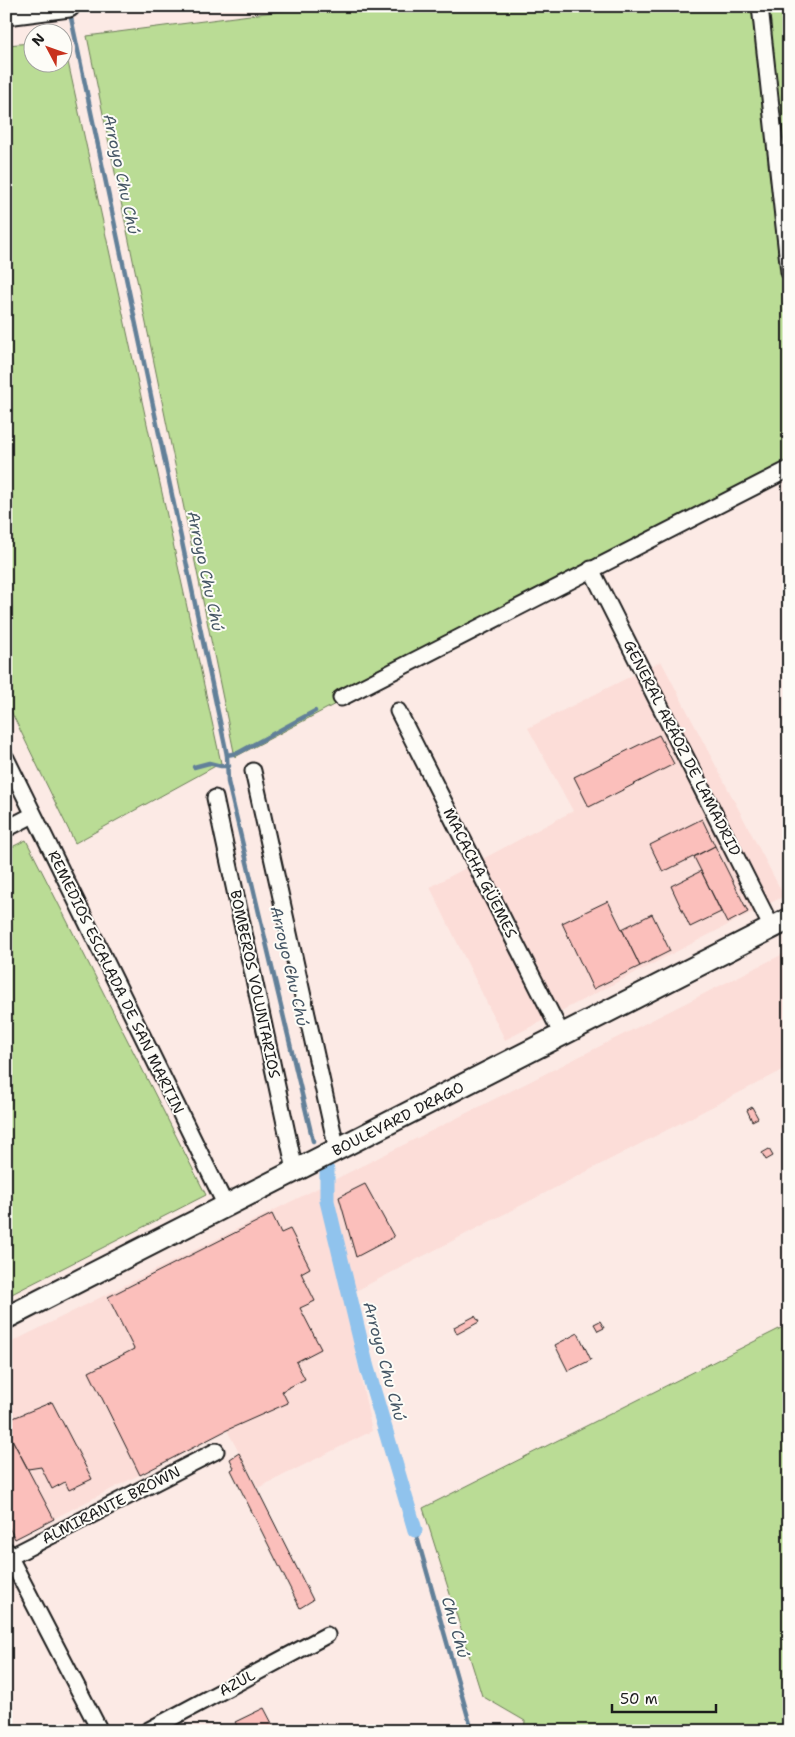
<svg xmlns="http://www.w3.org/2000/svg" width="795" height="1737" font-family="'Shantell Sans',sans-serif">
	<rect width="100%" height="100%" fill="#fceae5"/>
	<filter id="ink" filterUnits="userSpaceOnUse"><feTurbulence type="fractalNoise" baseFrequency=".02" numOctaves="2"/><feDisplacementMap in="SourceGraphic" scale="10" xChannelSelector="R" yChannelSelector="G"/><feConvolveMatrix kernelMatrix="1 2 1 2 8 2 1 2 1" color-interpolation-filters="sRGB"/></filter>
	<g filter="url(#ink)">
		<!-- built -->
		<g fill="#fcddd8">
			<polygon points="661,661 784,896 505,1040 430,887 573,811 528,728"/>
			<polygon points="789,951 789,1067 344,1297 372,1431 258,1488 227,1430 6,1543 6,1345"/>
		</g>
		<!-- green -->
		<g fill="#badc95" stroke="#6b7c58">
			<polygon points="320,6 789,6 789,469 591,569 235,757 87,36"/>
			<polygon points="63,39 221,763 75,843 6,701 6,45 32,43 32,62 62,62"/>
			<polygon points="26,840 206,1195 6,1297 6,850"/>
			<polygon points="789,1324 789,1731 524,1731 525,1721 482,1696 423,1508"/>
		</g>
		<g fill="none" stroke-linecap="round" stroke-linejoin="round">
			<!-- stream -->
			<g stroke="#628099" stroke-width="4.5">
				<polyline points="70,13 227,755 228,782 313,1141"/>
				<polyline points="227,755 238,753 315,711"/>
				<polyline points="194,767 209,763 221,766 229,766"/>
				<polyline points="415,1530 472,1731"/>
			</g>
			<!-- canal -->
			<polyline stroke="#90c3ed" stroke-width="15" points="327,1170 327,1201 367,1368 415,1530"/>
		</g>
		<!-- building -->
		<g fill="#fbbfbb" stroke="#1c1c1c">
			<polygon points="659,735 674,764 589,807 574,777"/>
			<polygon points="702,819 715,846 663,872 650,845"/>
			<polygon points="715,846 748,912 727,923 694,857"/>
			<polygon points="701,871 721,912 690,927 671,886"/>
			<polygon points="608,901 640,966 593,989 562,923"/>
			<polygon points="652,914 670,951 640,966 622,929"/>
			<polygon points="752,1107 758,1118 752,1121 747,1110"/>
			<polygon points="769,1149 773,1156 766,1160 762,1153"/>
			<polygon points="365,1184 394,1237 356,1257 339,1197"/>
			<polygon points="272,1214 281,1233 290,1229 310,1268 301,1273 315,1301 300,1308 321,1349 296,1362 305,1379 282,1391 288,1403 227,1430 140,1475 89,1372 134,1349 108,1297"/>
			<polygon points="475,1316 479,1322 457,1334 454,1327"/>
			<polygon points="600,1321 604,1328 598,1331 594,1324"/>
			<polygon points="578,1333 591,1360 568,1371 555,1345"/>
			<polygon points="52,1402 92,1479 69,1490 65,1482 52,1489 41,1467 28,1469 6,1428 6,1421"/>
			<polygon points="6,1428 54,1519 15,1539 6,1522"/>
			<polygon points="239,1453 313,1600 300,1608 231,1470 234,1468 230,1459"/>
			<polygon points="264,1708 276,1731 240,1731 235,1722"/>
		</g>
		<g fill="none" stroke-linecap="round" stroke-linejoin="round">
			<defs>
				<g id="minor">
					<polyline points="760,6 789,272"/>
					<polyline points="591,569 772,928"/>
					<polyline points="341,698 789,469"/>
					<polyline points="398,711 562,1035"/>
					<polyline points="6,758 226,1206"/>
					<polyline points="253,771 337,1150"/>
					<polyline points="215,798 295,1170"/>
					<polyline points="6,829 33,815"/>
					<polyline points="6,1550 100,1731"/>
					<polyline points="6,1559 216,1451"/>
					<polyline points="147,1731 327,1635"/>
				</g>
				<g id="secondary">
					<polyline points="6,14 69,6"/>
					<polyline points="6,1318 789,919"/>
				</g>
			</defs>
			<!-- minor casing -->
			<use href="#minor" stroke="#1c1c1c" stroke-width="19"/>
			<!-- secondary casing -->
			<use href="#secondary" stroke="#1c1c1c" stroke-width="25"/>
			<!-- minor -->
			<use href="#minor" stroke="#fdfcf7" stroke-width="15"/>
			<!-- secondary -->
			<use href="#secondary" stroke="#fdfcf7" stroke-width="21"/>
		</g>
	</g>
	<g text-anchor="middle" stroke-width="4" stroke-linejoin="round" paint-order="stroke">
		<!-- street labels -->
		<g font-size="15" fill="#1c1c1c" stroke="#fdfcf7">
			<text transform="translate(682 748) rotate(63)" y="5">GENERAL ARÁOZ DE LAMADRID</text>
			<text transform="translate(480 873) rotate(63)" y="5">MACACHA GÜEMES</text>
			<text transform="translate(116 982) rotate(64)" y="5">REMEDIOS ESCALADA DE SAN MARTIN</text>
			<text transform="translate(255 984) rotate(78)" y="5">BOMBEROS VOLUNTARIOS</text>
			<text transform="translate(398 1119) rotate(-27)" y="5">BOULEVARD DRAGO</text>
			<text transform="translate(111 1505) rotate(-27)" y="5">ALMIRANTE BROWN</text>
			<text transform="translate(237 1683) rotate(-28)" y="5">AZUL</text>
		</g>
		<!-- water labels -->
		<g font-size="16" font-style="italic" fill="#455665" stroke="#fdfcf7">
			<text transform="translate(122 174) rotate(78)" y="6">Arroyo Chu Chú</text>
			<text transform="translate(206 571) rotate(78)" y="6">Arroyo Chu Chú</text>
			<text transform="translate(290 966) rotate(77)" y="6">Arroyo Chu Chú</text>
			<text transform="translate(385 1361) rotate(75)" y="6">Arroyo Chu Chú</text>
			<text transform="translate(456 1627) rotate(74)" y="6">Chu Chú</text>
		</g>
	</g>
	<!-- margin -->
	<rect width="795" height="1737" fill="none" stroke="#fdfcf7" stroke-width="25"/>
	<rect x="12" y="12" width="770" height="1712" fill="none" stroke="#1c1c1c" stroke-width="2" filter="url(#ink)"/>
	<!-- north arrow -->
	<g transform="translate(48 48) rotate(311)"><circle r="24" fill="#fdfcf7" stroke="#a3a29f"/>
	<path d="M0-4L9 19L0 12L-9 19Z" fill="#c8321e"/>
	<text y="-8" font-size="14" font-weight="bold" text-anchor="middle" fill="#1c1c1c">N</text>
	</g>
	<!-- scale -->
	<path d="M612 1704v8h104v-8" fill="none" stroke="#1c1c1c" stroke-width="2.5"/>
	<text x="620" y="1704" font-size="15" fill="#1c1c1c" stroke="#fdfcf7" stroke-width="4" paint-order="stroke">50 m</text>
</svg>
